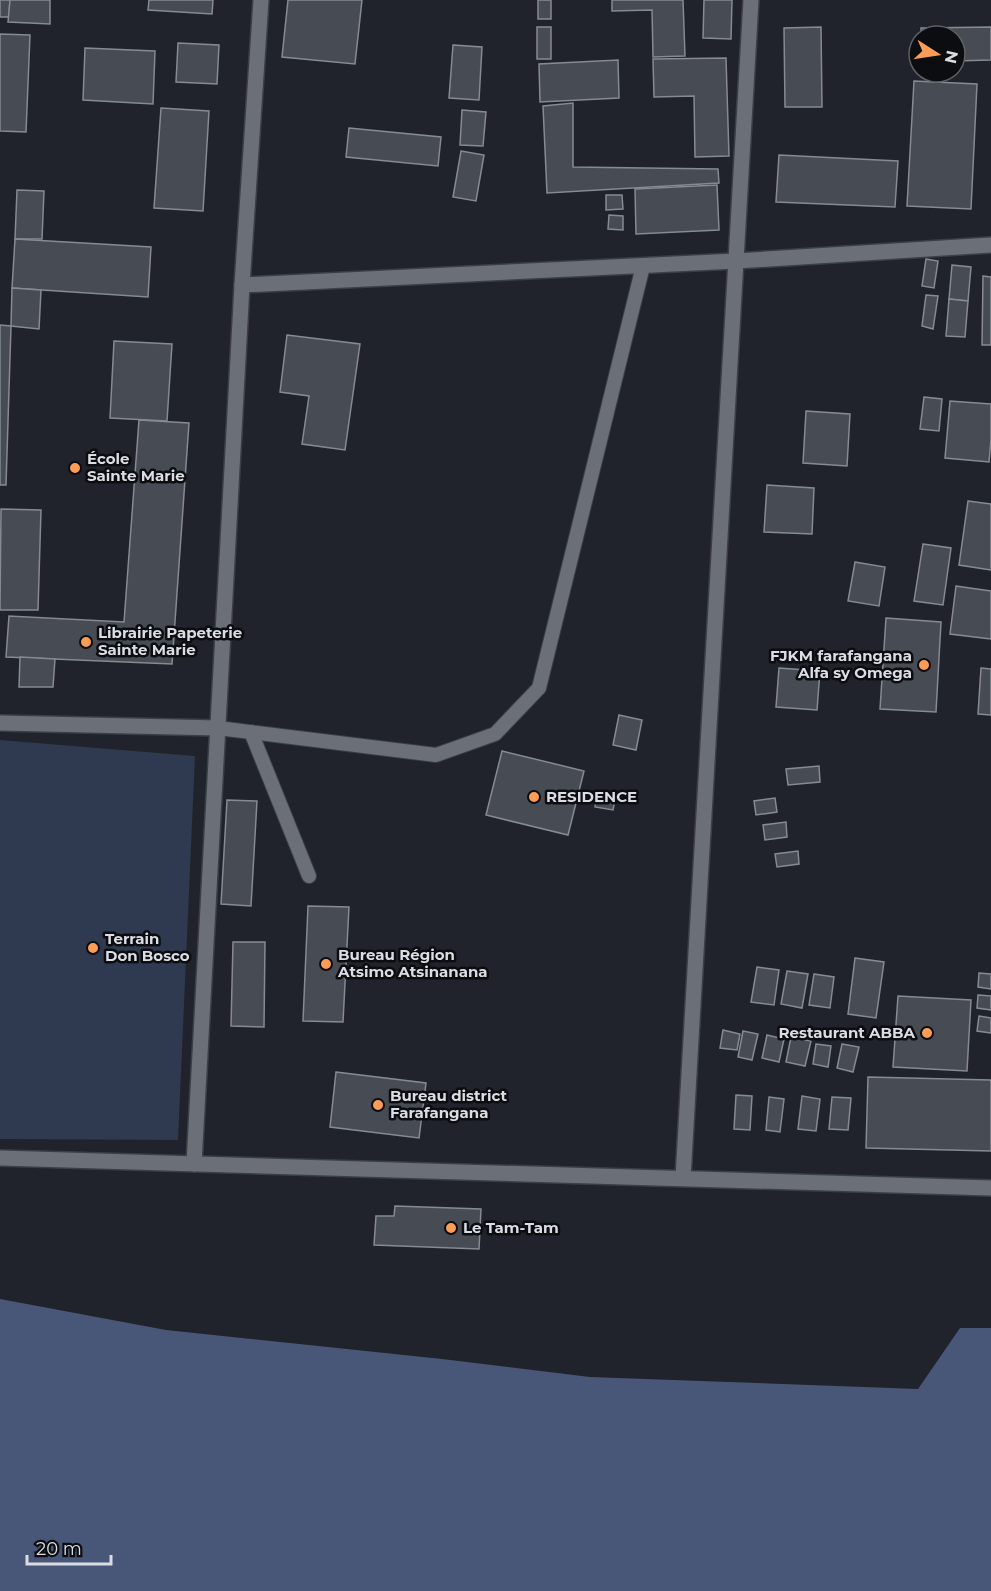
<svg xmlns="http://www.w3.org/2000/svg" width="991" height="1591" font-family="Montserrat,sans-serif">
	<rect width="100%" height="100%" fill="#20232b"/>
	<!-- green -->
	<polygon fill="#2f394f" points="0,740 195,756 178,1140 0,1139"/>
	<!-- water -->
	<polygon fill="#485777" points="0,1299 166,1330 442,1359 590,1377 918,1389 960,1328 991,1328 991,1591 0,1591"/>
	<!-- building -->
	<g fill="#474c54" stroke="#858a93" stroke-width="1.5">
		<polygon points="0,0 10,0 9,17 0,17"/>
		<polygon points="10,0 50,0 50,24 8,22"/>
		<polygon points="149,0 213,0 212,14 148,10"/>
		<polygon points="288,0 362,0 355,64 282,57"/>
		<rect x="538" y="0" width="13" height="19"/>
		<polygon points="612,0 683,0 685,56 653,57 652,10 612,11"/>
		<polygon points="704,0 732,0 731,39 703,38"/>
		<rect x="537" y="27" width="14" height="32"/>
		<polygon points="821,27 822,107 785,107 784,28"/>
		<polygon points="991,27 991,60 955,61 955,36 921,36 921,28"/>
		<polygon points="0,34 30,35 26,132 0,131"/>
		<polygon points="178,43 219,45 217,84 176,82"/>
		<polygon points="453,45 482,47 479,100 449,98"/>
		<polygon points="85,48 155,51 153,104 83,100"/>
		<polygon points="726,58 729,156 695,157 694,96 654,97 653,59"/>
		<polygon points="618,60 619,98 540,102 539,64"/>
		<polygon points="914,81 977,84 971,209 907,206"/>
		<polygon points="573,103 573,167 718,169 719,183 547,193 543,106"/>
		<polygon points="161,108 209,111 203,211 154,208"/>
		<polygon points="462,110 486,112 483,146 460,145"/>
		<polygon points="349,128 441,137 438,166 346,157"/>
		<polygon points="461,151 484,155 476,201 453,197"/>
		<polygon points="779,155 898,161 895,207 776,202"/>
		<polygon points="717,185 719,230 636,234 635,189"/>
		<polygon points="17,190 44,191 42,239 15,239"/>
		<polygon points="606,195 622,195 623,209 606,210"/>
		<polygon points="609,215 623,216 623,230 608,229"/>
		<polygon points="15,239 151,247 148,297 12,288"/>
		<polygon points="926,259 938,261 934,288 922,286"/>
		<polygon points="952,265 971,267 968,301 949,299"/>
		<polygon points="983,276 991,277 991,345 982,345"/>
		<polygon points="12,288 41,290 39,329 11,326"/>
		<polygon points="926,295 938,296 933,329 922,326"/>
		<polygon points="949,299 968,301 965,337 946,336"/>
		<polygon points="0,325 11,326 6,485 0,485"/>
		<polygon points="287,335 360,344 345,450 302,444 309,396 280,392"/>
		<polygon points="114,341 172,344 167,421 110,418"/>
		<polygon points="924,397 942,399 939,431 920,429"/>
		<polygon points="950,401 991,404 991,439 989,462 945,458"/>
		<polygon points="806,411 850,414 847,466 803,463"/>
		<polygon points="139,420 189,423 172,664 6,657 9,616 124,622"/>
		<polygon points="767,485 814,488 812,534 764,532"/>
		<polygon points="968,501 991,504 991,570 959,565"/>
		<polygon points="1,509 41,510 38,610 0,610"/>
		<polygon points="923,544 951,548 943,605 914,601"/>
		<polygon points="855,562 885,567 879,606 848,601"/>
		<polygon points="956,586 991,591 991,639 950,634"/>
		<polygon points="886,618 941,622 936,712 880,709"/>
		<polygon points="20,657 55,659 53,687 19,687"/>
		<polygon points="779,668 820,671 817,710 776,707"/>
		<polygon points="981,668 991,669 991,715 978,714"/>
		<polygon points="619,715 642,720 636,750 613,745"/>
		<polygon points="502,751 584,771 568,835 486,815"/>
		<polygon points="819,766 820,782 788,785 786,769"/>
		<polygon points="597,792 616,795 613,810 595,807"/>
		<polygon points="775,798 777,812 756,815 754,801"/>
		<polygon points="227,800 257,801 251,906 221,904"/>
		<polygon points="786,822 787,837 765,840 763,825"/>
		<polygon points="798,851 799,864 777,867 775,854"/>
		<polygon points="308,906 349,907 343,1022 303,1021"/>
		<polygon points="233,942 265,942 264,1027 231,1026"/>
		<polygon points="855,958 884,962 876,1018 848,1014"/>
		<polygon points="757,967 779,970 774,1005 751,1002"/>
		<polygon points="787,971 808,974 802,1008 781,1004"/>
		<polygon points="979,973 991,974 991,989 978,987"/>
		<polygon points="814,974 834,977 830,1008 809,1005"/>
		<polygon points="978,995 991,996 991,1010 977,1008"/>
		<polygon points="898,996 971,1000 967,1071 893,1067"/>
		<polygon points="979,1016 991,1018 991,1033 977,1031"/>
		<polygon points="723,1030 740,1034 737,1050 720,1048"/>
		<polygon points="743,1031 758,1034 752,1060 738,1057"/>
		<polygon points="767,1035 784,1039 779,1062 762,1058"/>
		<polygon points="791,1037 811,1041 805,1066 786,1062"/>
		<polygon points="816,1044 831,1046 828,1067 813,1064"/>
		<polygon points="842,1044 859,1047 853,1072 837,1068"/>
		<polygon points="336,1072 426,1083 419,1138 330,1127"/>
		<polygon points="868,1077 991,1080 991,1151 866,1148"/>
		<polygon points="736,1095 752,1096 750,1130 734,1129"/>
		<polygon points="802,1096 820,1099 816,1131 798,1129"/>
		<polygon points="769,1097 784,1099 780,1132 766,1130"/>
		<polygon points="832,1097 851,1098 848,1130 829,1129"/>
		<polygon points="395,1206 481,1209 479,1249 374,1245 376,1216 394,1216"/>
	</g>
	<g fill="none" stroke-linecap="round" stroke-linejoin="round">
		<defs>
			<g id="lane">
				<polyline points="218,728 436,755 495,734 539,688 643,266"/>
				<polyline points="251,732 309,876"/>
			</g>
			<g id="street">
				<polyline points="242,285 736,261 991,245"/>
				<polyline points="0,723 218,728"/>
				<polyline points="0,1158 991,1188"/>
				<polyline points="194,1164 242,285 261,0"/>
				<polyline points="683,1178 751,0"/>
			</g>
		</defs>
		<!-- lane casing -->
		<use href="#lane" stroke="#3b3f45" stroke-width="16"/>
		<!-- street casing -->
		<use href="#street" stroke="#3b3f45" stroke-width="18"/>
		<!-- lane -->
		<use href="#lane" stroke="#6a6f78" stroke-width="14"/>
		<!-- street -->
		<use href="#street" stroke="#6a6f78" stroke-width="15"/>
	</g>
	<!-- markers -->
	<g fill="#fd9c55" stroke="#0b0d10" stroke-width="2">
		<circle cx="75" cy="468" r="6"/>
		<circle cx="86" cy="642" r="6"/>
		<circle cx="924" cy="665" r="6"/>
		<circle cx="534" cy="797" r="6"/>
		<circle cx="93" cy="948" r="6"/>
		<circle cx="326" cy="964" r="6"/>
		<circle cx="927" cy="1033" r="6"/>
		<circle cx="378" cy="1105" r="6"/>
		<circle cx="451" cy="1228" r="6"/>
	</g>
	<g text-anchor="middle" stroke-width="5" stroke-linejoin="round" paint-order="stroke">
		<!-- poi labels -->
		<g font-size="15" font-weight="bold" fill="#dbdde3" stroke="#0b0d10" text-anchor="start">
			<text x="87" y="464">École<tspan x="87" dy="17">Sainte Marie</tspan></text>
			<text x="98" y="638">Librairie Papeterie<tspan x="98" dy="17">Sainte Marie</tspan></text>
			<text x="912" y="661" text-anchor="end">FJKM farafangana<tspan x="912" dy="17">Alfa sy Omega</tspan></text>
			<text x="546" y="802">RESIDENCE</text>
			<text x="105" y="944">Terrain<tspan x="105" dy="17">Don Bosco</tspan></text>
			<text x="338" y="960">Bureau Région<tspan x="338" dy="17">Atsimo Atsinanana</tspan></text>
			<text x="915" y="1038" text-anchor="end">Restaurant ABBA</text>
			<text x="390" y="1101">Bureau district<tspan x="390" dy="17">Farafangana</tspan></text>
			<text x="463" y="1233">Le Tam-Tam</text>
		</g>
	</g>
	<!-- north arrow -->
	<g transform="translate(937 54) rotate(102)"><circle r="28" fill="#0b0d10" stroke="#5e6064" stroke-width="1.5"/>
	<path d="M0-4.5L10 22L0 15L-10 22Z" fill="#fd9c55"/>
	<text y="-9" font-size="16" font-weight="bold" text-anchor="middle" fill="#dbdde3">N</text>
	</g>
	<!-- scale -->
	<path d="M27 1555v9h84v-9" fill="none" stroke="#dbdde3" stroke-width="3"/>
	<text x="36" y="1555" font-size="18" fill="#dbdde3" stroke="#0b0d10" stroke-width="4.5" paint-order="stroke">20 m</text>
</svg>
